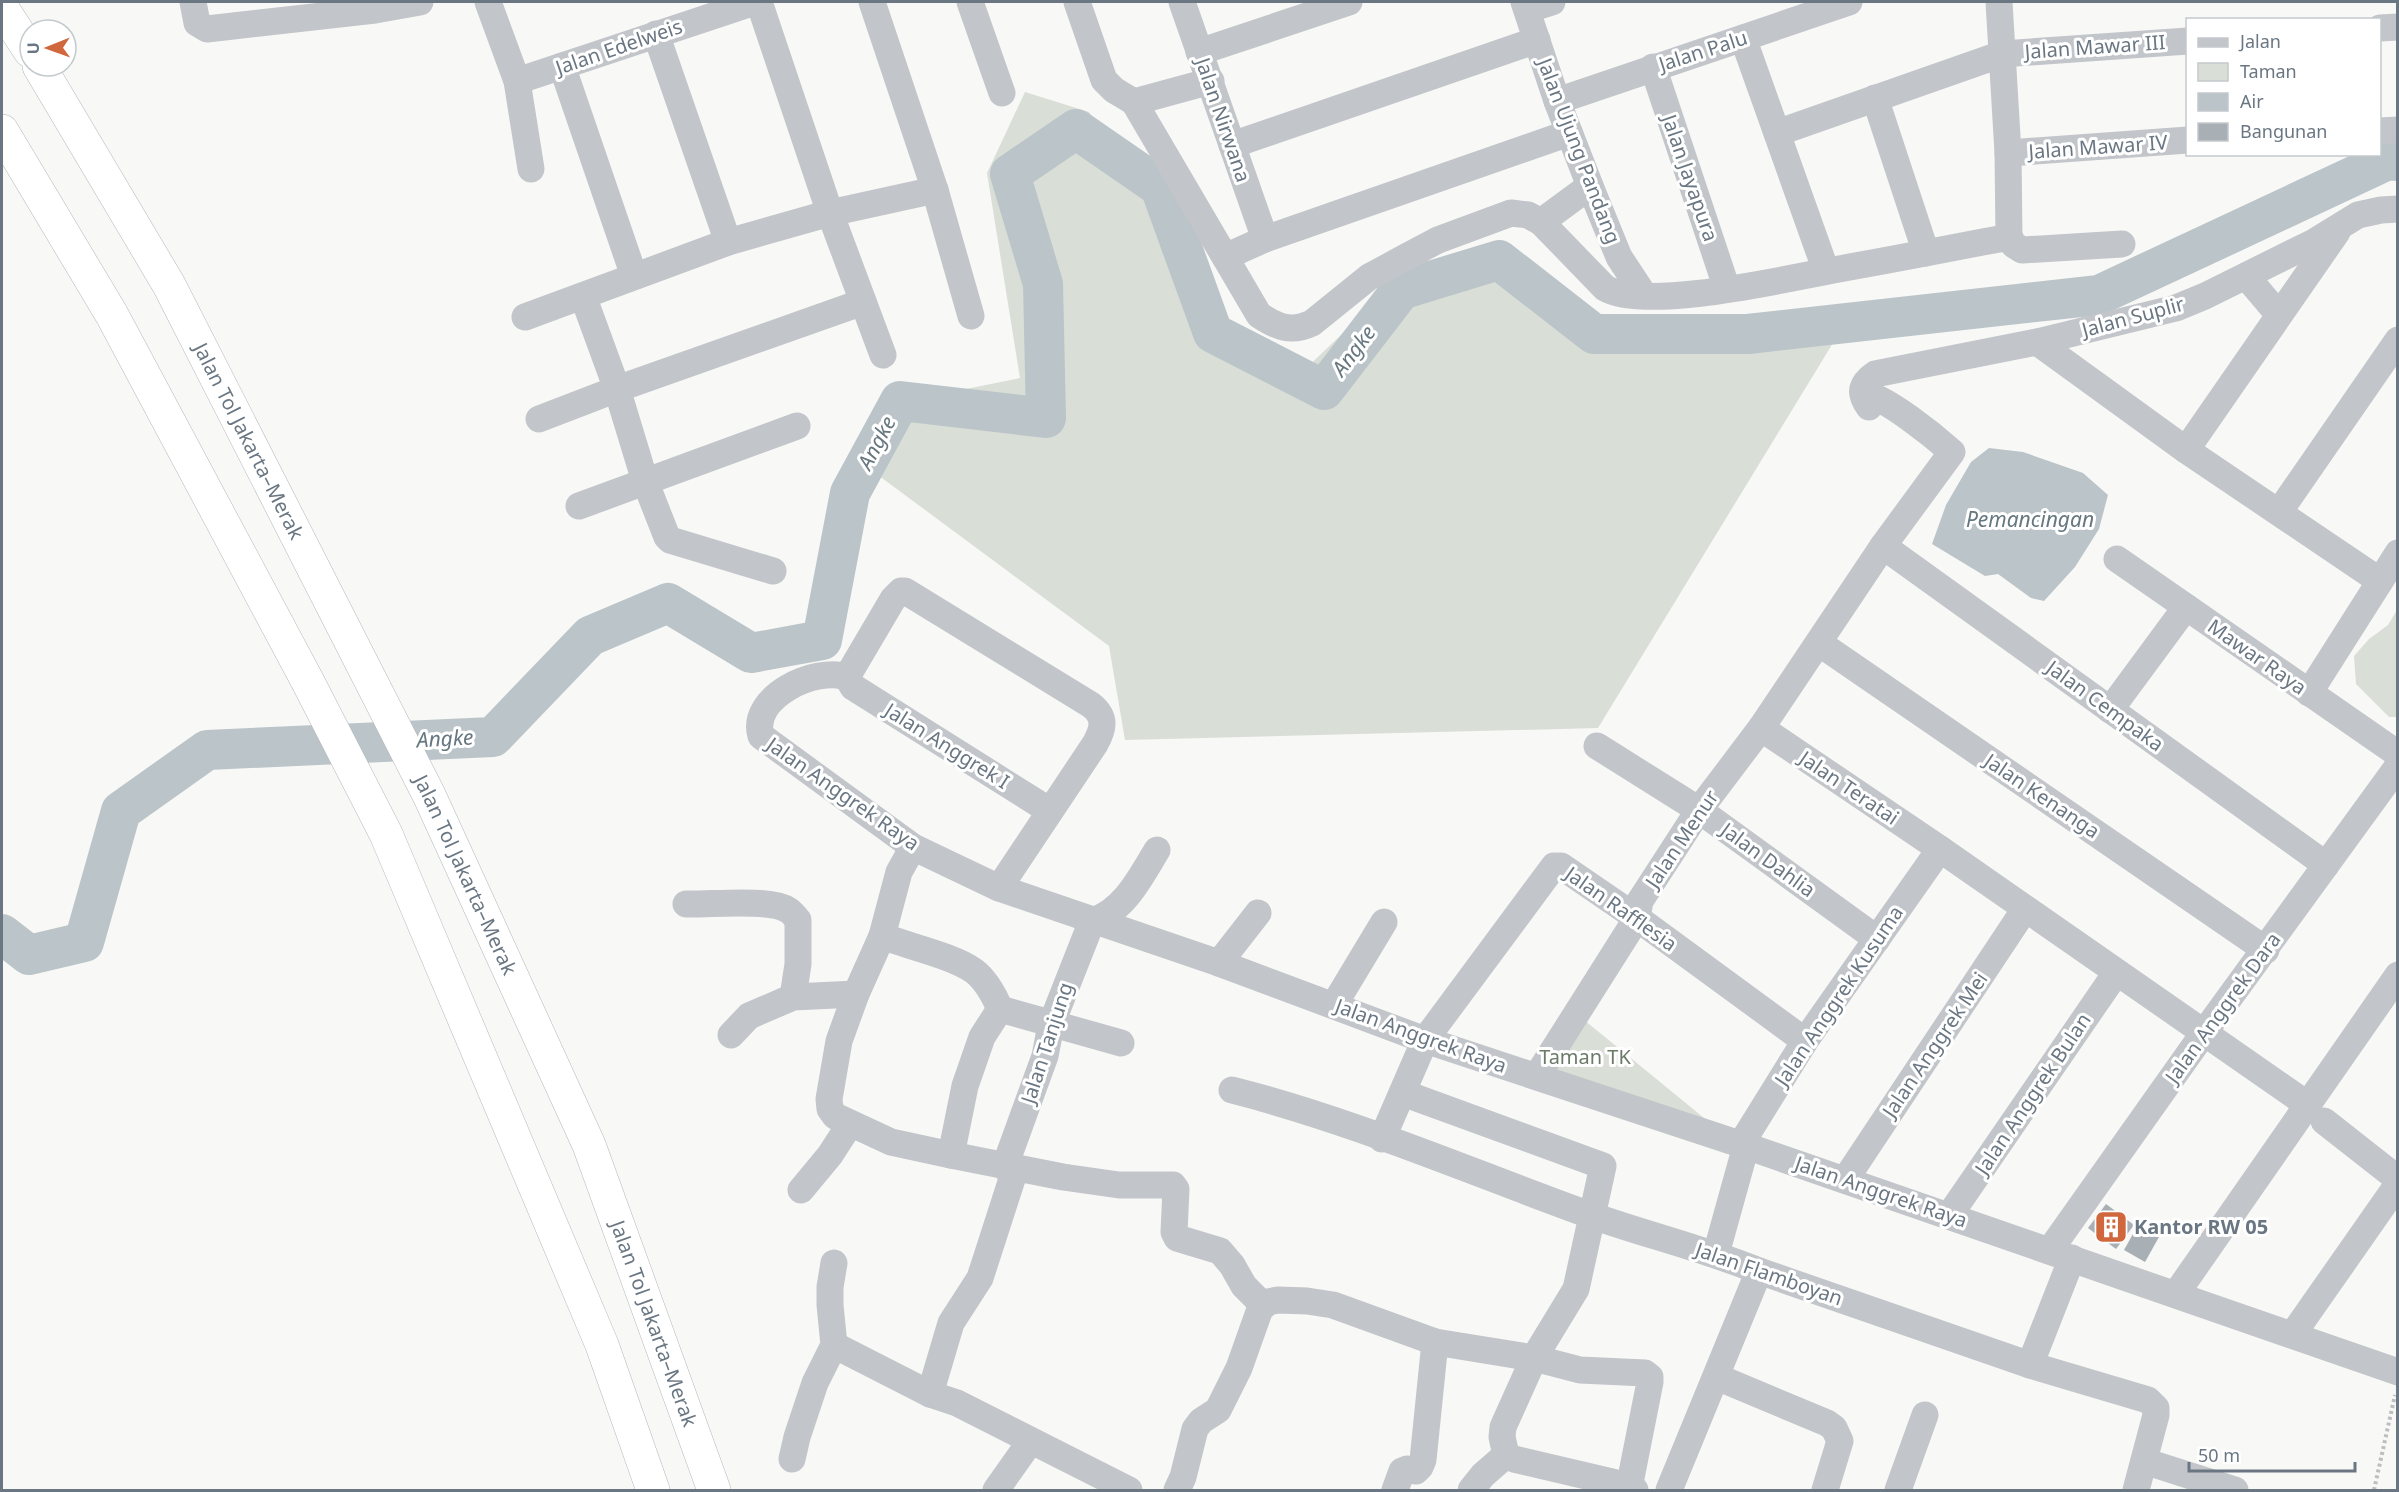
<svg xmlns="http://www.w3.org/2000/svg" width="2399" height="1492" font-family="'Noto Sans',sans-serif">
	<rect width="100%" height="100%" fill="#f8f8f6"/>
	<!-- green -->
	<g fill="#d9ded7">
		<polygon points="1025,92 1089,112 1169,237 1218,339 1301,373 1421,259 1500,273 1580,345 1847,320 1598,728 1125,740 1109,646 863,464 887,405 1020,378 987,173"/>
		<polygon points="2397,610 2397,717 2389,717 2356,684 2354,656 2369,639 2388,625"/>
		<polygon points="1578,1015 1731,1140 1541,1072"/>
	</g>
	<!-- water -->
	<polygon fill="#bbc4c8" points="1989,448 2023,452 2083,473 2108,495 2099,529 2075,567 2044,601 2031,598 1998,574 1985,576 1932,544 1946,505 1971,462"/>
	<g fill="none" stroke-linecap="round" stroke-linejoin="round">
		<!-- river -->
		<polyline stroke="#bbc4c8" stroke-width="40" points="2,934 29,955 84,942 121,811 207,750 493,737 590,636 668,603 751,653 822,640 850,493 900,401 1046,418 1043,284 1010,174 1076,129 1160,187 1213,333 1324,390 1401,290 1499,260 1594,334 1748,334 2099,295 2388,160 2398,161"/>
	</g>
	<!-- building -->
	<g fill="#a8afb5">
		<polygon points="2106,1204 2134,1225 2116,1249 2088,1228"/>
		<polygon points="2138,1225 2159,1237 2145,1262 2124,1250"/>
	</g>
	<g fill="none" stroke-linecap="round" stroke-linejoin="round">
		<defs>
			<g id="highway">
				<polyline points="2,8 30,51"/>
				<path id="s1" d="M39 66 169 285 429 795 589 1145 714 1490"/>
				<polyline points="2,131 112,315 308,682 386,834 602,1345 653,1490"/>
			</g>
		</defs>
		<!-- highway casing -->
		<use href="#highway" stroke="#b5b8bb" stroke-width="34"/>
		<!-- path -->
		<polyline stroke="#bcbec0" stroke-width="4" stroke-dasharray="3 3" stroke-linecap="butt" points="2374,1490 2395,1395"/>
		<!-- minor -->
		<g stroke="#c2c5c9" stroke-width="27">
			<polyline points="193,2 197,23 207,29 375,10 420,2"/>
			<polyline points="488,2 517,81 531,169"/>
			<polyline points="759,2 830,213 883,355"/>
			<polyline points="872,2 935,190 971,316"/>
			<polyline points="970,2 1002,93"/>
			<polyline points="1077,2 1104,80 1114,90 1134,102 1211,81"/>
			<polyline points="1182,2 1265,239"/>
			<polyline points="1524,2 1557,101 1590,186 1619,257 1644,295"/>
			<polyline points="1999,2 2008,153 2009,237"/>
			<polyline points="1527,10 1552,2"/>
			<polyline points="2380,28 2398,27"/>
			<polyline points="656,34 728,242"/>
			<polyline points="1743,38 1826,271"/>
			<polyline points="1199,52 1349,2"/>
			<polyline points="562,66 634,276"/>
			<polyline points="1653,67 1727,289"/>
			<polyline points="517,81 755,2"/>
			<polyline points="1875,98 1926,253"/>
			<polyline points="1557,101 1849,2"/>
			<path d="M1134 102 1259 315C1277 327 1291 333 1312 323L1369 277 1406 257 1438 240 1511 213 1528 215 1541 222 1605 288C1646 312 1789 278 1839 269 1896 259 1952 248 2009 237L2014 245 2022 250 2122 244"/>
			<polyline points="2380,131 2398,130"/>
			<polyline points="1777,133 2002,54 2188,41"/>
			<polyline points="1232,145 1537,40"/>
			<polyline points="2008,153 2188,140"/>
			<polyline points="1541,222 1590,186"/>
			<polyline points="1225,257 1265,239 1569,133"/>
			<polyline points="2246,276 2279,315"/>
			<polyline points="583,296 617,389 645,481 667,537 670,540 773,571"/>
			<polyline points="525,317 728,242 830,213 935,190"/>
			<polyline points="2037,342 2186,450 2380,581"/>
			<path d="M1869 407C1858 392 1862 383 1875 374L2037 342 2176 308 2205 296 2314 242 2358 215 2381 210 2398 209"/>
			<polyline points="539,419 617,389 863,302"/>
			<polyline points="2186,450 2337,232"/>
			<polyline points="579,506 797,426"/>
			<polyline points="2279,512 2398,340"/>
			<polyline points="1883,546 2326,865"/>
			<polyline points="2117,559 2398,754"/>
			<polyline points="1819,643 2266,950"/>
			<path d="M847 677C816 666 749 697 761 736L913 847 999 888 1219 963 1425 1040 1746 1146 2398 1372"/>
			<path d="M847 677 893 599 901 591H905L1091 705C1106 717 1104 728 1095 744L999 888"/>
			<polyline points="847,677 853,687 1050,811"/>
			<polyline points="2309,693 2398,553"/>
			<polyline points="2110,710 2186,607"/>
			<polyline points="1761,728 1940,849 2308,1105"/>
			<polyline points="1597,746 1699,810 1877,939"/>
			<polyline points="913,847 899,872 882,936 856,994 839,1041 829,1099 830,1109 835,1116 891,1142 951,1155 1063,1177 1119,1185 1173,1185 1176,1189 1174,1232 1177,1238 1220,1251 1232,1265 1244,1286 1263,1305"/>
			<path d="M686 904C709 905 770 898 788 910 792 912 795 917 798 920V964L793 997"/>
			<path d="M882 936C907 946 954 956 974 971 986 980 994 995 1000 1009L1121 1043"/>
			<polyline points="1219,963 1258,913"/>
			<polyline points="1334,1005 1384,922"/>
			<polyline points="731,1035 749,1016 793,997 856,994"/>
			<path d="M1537 1076 1637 918 1640 901 1699 810 1761 728 1883 546 1952 452C1934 436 1886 397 1863 393"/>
			<path d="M1232 1090C1350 1120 1464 1169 1579 1211 1638 1233 1700 1247 1759 1271L2030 1365 2148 1400 2156 1408V1415L2136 1490"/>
			<polyline points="1403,1093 1603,1166 1576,1289 1534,1358 1503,1427 1502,1437 1506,1455 1514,1459 1616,1483 1635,1490"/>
			<polyline points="2324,1121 2398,1179"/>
			<polyline points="1382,1139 1425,1040 1554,866 1561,866 1637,918 1805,1041"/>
			<polyline points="1741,1144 1805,1041 1940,849"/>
			<polyline points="951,1155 965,1086 982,1037 1000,1009"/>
			<path d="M1005 1166 1045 1056 1051 1025 1092 921C1124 911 1140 878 1157 850"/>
			<polyline points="1845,1180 2025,909"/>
			<polyline points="801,1190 830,1155 850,1124"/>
			<polyline points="1949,1216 2116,973"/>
			<polyline points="2050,1250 2203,1034 2398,766"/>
			<polyline points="1716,1254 1746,1146"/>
			<polyline points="2176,1294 2398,975"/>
			<polyline points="2293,1334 2398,1184"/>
			<polyline points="834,1345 930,1394 957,1403 1129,1490"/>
			<polyline points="2030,1365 2072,1258"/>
			<polyline points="1717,1377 1827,1423 1834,1428 1840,1441 1825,1490"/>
			<polyline points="930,1394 951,1323 980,1278 1012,1179 1011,1175 1005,1166"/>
			<polyline points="792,1459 797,1437 815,1383 834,1345 830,1305 830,1287 834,1263"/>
			<polyline points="2144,1461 2235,1490"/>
			<polyline points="996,1490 1030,1442"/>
			<polyline points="1177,1490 1183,1477 1195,1429 1201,1421 1218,1410 1239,1368 1260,1309 1268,1302 1278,1300 1307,1301 1333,1305 1435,1342 1534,1358 1580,1370 1645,1373 1650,1377 1650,1382 1629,1488"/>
			<polyline points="1395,1490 1402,1471 1407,1469 1416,1471 1420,1467 1423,1460 1435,1342"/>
			<polyline points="1471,1490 1483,1475 1506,1455"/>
			<polyline points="1669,1490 1759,1271"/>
			<polyline points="1898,1490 1925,1415"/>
		</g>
		<!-- highway -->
		<use href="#highway" stroke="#fff" stroke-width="33"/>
	</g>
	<!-- icons -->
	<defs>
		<symbol id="building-square" viewBox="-11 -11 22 22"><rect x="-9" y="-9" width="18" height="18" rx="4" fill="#d0673d" stroke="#fff"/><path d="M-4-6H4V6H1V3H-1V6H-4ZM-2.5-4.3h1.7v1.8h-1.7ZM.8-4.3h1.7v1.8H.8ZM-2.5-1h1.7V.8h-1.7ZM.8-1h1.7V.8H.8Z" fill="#fff"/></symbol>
	</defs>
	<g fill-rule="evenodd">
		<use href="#building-square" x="2092" y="1208" width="38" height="38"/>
	</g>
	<g text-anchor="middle" stroke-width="6" stroke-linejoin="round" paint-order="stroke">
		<!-- street labels -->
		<g font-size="20" fill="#6a7783" stroke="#fff">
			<text transform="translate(619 47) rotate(-19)" y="7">Jalan Edelweis</text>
			<text transform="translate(2095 47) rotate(-4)" y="7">Jalan Mawar III</text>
			<text transform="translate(1703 51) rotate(-18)" y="7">Jalan Palu</text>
			<text transform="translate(1223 120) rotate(71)" y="7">Jalan Nirwana</text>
			<text transform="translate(2098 147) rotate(-4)" y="7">Jalan Mawar IV</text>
			<text transform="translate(1579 151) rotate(69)" y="7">Jalan Ujung Pandang</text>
			<text transform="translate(1690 178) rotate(71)" y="7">Jalan Jayapura</text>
			<text transform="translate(2133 317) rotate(-15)" y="7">Jalan Suplir</text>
			<text dy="7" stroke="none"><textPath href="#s1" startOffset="430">Jalan Tol Jakarta–Merak</textPath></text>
			<text transform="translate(2257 657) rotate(35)" y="7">Mawar Raya</text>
			<text transform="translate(2105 706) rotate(36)" y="7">Jalan Cempaka</text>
			<text transform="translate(947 746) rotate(32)" y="7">Jalan Anggrek I</text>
			<text transform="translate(1849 788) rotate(34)" y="7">Jalan Teratai</text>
			<text transform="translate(843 794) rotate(35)" y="7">Jalan Anggrek Raya</text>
			<text transform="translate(2042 796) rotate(34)" y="7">Jalan Kenanga</text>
			<text transform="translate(1682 839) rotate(-56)" y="7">Jalan Menur</text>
			<text transform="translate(1768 860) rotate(36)" y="7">Jalan Dahlia</text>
			<text dy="7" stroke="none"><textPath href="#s1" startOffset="915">Jalan Tol Jakarta–Merak</textPath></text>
			<text transform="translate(1621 909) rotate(35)" y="7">Jalan Rafflesia</text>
			<text transform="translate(1839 996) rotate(-56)" y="7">Jalan Anggrek Kusuma</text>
			<text transform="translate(2223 1008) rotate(-54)" y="7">Jalan Anggrek Dara</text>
			<text transform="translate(1421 1036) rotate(20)" y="7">Jalan Anggrek Raya</text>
			<text transform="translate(1047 1043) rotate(-72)" y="7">Jalan Tanjung</text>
			<text transform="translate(1935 1045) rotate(-56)" y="7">Jalan Anggrek Mei</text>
			<text transform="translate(2033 1094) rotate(-56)" y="7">Jalan Anggrek Bulan</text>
			<text transform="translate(1881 1192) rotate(19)" y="7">Jalan Anggrek Raya</text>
			<text transform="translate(1769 1274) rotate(19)" y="7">Jalan Flamboyan</text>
			<text dy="7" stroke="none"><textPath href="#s1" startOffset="1402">Jalan Tol Jakarta–Merak</textPath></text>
		</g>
		<!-- park labels -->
		<g font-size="20" fill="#6b7b68" stroke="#fff">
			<text x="1585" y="1064">Taman TK</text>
		</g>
		<!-- poi labels -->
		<g font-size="20" font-weight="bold" fill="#6a7783" stroke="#fff" text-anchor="start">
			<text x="2134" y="1234">Kantor RW 05</text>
		</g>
		<!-- water labels -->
		<g font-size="21" font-style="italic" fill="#66777f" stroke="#fff">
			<text transform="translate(1354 351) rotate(-53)" y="7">Angke</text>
			<text transform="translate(877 443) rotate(-62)" y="7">Angke</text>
			<text x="2030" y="527">Pemancingan</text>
			<text transform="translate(445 739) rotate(-3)" y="7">Angke</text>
		</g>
	</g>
	<!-- border -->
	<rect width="2399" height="1492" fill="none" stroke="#6a7783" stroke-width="6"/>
	<!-- legend -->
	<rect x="2186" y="18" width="195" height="138" fill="#ffffff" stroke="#c3c9cd" stroke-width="1.5"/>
	<rect x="2198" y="38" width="30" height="9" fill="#c2c5c9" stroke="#c3c9cd" stroke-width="1.5"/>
	<text x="2240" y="48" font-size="18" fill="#6a7783">Jalan</text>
	<rect x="2198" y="63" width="30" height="18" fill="#d9ded7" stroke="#c3c9cd" stroke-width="1.5"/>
	<text x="2240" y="78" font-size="18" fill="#6a7783">Taman</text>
	<rect x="2198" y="93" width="30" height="18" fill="#bbc4c8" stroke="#c3c9cd" stroke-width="1.5"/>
	<text x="2240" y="108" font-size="18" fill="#6a7783">Air</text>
	<rect x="2198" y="123" width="30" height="18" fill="#a8afb5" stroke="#c3c9cd" stroke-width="1.5"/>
	<text x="2240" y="138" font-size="18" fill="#6a7783">Bangunan</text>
	<!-- north arrow -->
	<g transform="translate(48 48) rotate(269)"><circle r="28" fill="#ffffff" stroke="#c3c9cd" stroke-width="1.5"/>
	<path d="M0-4.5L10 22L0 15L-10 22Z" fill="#d0673d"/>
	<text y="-9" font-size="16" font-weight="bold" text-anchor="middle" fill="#6a7783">U</text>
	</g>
	<!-- scale -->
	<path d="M2189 1462v9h166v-9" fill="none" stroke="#6a7783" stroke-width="3"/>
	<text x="2198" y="1462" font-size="18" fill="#6a7783" stroke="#ffffff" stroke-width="4.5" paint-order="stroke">50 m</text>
</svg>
